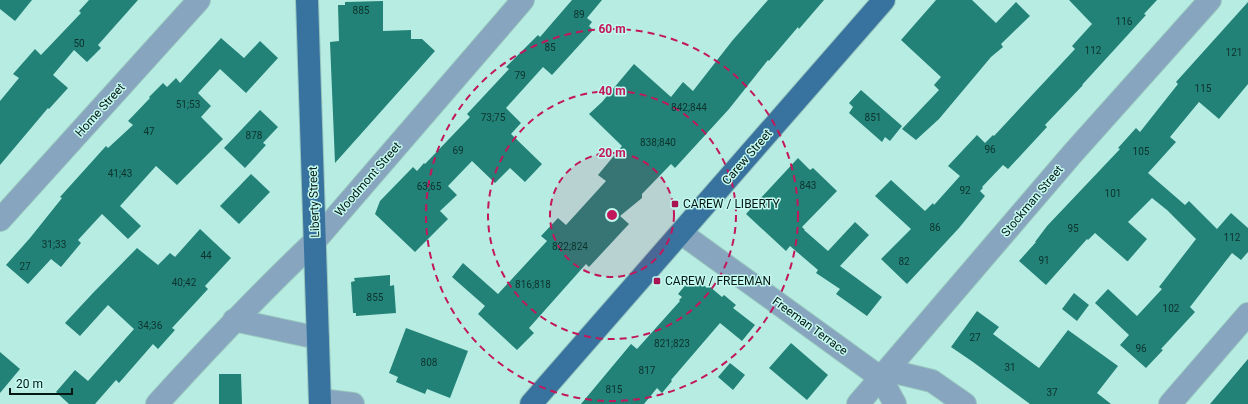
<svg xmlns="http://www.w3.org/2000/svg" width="1248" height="404" font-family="Roboto,sans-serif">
	<rect width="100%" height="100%" fill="#b7ece3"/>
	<!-- building -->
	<g fill="#238277">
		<polygon points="0,0 32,0 15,21 0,9"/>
		<polygon points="89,0 138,0 98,45 101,48 87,62 74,50 53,75 68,88 49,109 48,108 0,165 0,101 19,78 13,74 35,49 41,55 81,13 79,11"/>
		<polygon points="572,0 602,0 587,18 592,22 589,26 593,30 552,75 543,67 506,108 521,123 511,134 542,164 525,182 510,168 495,183 472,161 448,186 457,195 440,211 448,219 415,252 375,214 380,201 413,167 417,171 424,163 425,164 470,117 467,114 509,69 506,67 538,35 540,37"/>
		<polygon points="768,0 824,0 799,29 798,27 769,61 768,60 729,109 675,168 671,164 642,194 642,198 620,216 629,224 589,267 586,264 529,328 534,333 517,350 478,314 485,306 452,277 463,263 498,294 547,241 541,236 558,218 566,225 606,181 598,175 622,146 589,114 602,102 634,64 671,97 683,82 693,91 732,41"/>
		<polygon points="936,0 972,0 996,23 1016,2 1030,16 1001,44 1003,47 991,57 939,119 916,140 902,129 939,90 934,85 941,77 901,40"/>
		<polygon points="1069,0 1157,0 1144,14 1146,15 1082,85 1083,85 1045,125 1047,127 1008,169 1003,165 982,187 983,188 980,191 985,196 959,228 907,284 881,259 911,229 875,196 891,180 925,211 933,203 934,205 960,176 948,166 977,135 985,143 993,135 994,136 1075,49 1072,46 1092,24"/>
		<polygon points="383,1 383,31 411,30 411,39 422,39 435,51 335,163 330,42 339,41 338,5 345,5 345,2"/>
		<polygon points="1248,2 1248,84 1219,119 1199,102 1170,137 1176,142 1148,173 1185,205 1189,201 1217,229 1231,213 1248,228 1248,252 1241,260 1232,253 1190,307 1195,312 1161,349 1163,350 1146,368 1120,345 1129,335 1095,303 1108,289 1137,316 1162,289 1159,287 1196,239 1167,210 1152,198 1128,222 1147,239 1128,261 1127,261 1095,233 1088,240 1087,239 1046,285 1019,261 1036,242 1035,242 1047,226 1120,149 1118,148 1136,128 1140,132 1178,84 1176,82"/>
		<polygon points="221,38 244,58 260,41 278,58 246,93 220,69 198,93 211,106 201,117 223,139 177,185 156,166 120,206 141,226 128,239 102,214 78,240 81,243 61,267 51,259 28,284 6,265 30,238 62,198 60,197 106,146 108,148 133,125 128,121 150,98 149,97 163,83 167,87 176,78 180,83"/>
		<polygon points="861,90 902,126 890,141 885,137 882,142 849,113 853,107 849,103"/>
		<polygon points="260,110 278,127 263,143 266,145 245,168 224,148"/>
		<polygon points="798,158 810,170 813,168 837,191 802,227 805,230 804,230 828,251 855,222 869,235 840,266 882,297 867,316 836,294 840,289 816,273 818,270 790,246 786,251 746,214"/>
		<polygon points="251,174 270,192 239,224 220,206"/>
		<polygon points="200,229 231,258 205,286 208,289 172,328 175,330 158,349 153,344 119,383 116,380 95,404 69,404 56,392 75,370 88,381 134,329 108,305 80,336 65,323 92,294 137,248 158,265 170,253 175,257"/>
		<polygon points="390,275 390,286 394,285 396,313 356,316 356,313 353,313 351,282 355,281 354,278"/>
		<polygon points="693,276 707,288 709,286 722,297 724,295 736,305 733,308 755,325 742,341 720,323 671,380 672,381 662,393 657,388 644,404 581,404 631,344 637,349 680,301 679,300 682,297 678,294"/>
		<polygon points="1074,293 1089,305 1077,321 1062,309"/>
		<polygon points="977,311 999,327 993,334 1039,368 1068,330 1118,366 1097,393 1111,404 1030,404 973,362 951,347"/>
		<polygon points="406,328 468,351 450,398 427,389 425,394 396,382 398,377 389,373"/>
		<polygon points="791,343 828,375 807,400 769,368"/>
		<polygon points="0,352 20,369 0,393"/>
		<polygon points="1248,359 1248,404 1210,404"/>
		<polygon points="730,363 745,375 733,390 718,377"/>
		<polygon points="219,374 241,374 242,404 219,404"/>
	</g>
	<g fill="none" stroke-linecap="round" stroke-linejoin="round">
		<defs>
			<g id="minor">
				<polyline points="0,220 199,0"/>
				<polyline points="681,233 881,378 895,404"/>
				<polyline points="234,320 318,338"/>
				<polyline points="881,378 891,374 899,373 932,381 965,404"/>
				<polyline points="320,400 353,404"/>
				<path d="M157 404C208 348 260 293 315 241L523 0"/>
				<polyline points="858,404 1073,153 1210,0"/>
				<polyline points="1170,404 1248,314"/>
			</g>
			<g id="major">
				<polyline points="307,0 320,404"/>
				<polyline points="531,404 884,0"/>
			</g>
		</defs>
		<!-- minor casing -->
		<use href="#minor" stroke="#97c6be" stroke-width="24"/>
		<!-- major casing -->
		<use href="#major" stroke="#97c6be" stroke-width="24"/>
		<!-- minor -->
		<use href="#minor" stroke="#87a5be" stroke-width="22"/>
		<!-- major -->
		<use href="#major" stroke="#38739f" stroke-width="22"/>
	</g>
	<!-- distance rings -->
	<circle cx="612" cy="215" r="62" fill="#c2185b" fill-opacity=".12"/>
	<g fill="none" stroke="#c2185b" stroke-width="2" stroke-dasharray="7 5">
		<circle cx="612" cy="215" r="62"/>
		<circle cx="612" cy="215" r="124"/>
		<circle cx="612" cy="215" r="186"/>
	</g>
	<!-- markers -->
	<g fill="#a71653" stroke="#c4f9f0" stroke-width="1.5">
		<rect x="671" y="200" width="8" height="8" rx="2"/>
		<rect x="653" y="277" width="8" height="8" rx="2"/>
	</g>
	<g text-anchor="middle" stroke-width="3" stroke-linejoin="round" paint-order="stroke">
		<!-- number labels -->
		<g font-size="10" fill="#0b322d">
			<text x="361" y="14">885</text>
			<text x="579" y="18">89</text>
			<text x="1124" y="25">116</text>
			<text x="79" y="47">50</text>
			<text x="550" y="51">85</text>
			<text x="1093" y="54">112</text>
			<text x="1234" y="56">121</text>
			<text x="520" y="79">79</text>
			<text x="1203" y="92">115</text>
			<text x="188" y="108">51;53</text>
			<text x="689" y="111">842;844</text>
			<text x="493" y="121">73;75</text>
			<text x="873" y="121">851</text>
			<text x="149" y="135">47</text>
			<text x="254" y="139">878</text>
			<text x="658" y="146">838;840</text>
			<text x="990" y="153">96</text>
			<text x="458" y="154">69</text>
			<text x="1141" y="155">105</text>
			<text x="120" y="177">41;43</text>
			<text x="808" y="189">843</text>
			<text x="429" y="190">63;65</text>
			<text x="965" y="194">92</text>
			<text x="1113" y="197">101</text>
			<text x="935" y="231">86</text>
			<text x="1073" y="232">95</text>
			<text x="1232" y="241">112</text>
			<text x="54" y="248">31;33</text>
			<text x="570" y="250">822;824</text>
			<text x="206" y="259">44</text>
			<text x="1044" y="264">91</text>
			<text x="904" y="265">82</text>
			<text x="25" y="270">27</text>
			<text x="184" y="286">40;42</text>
			<text x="533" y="288">816;818</text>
			<text x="375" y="301">855</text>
			<text x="1171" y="312">102</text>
			<text x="150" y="329">34;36</text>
			<text x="975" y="341">27</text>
			<text x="672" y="347">821;823</text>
			<text x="1141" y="352">96</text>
			<text x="429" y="366">808</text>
			<text x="1010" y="371">31</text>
			<text x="647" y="374">817</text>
			<text x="614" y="393">815</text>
			<text x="1052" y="396">37</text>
		</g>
		<!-- street labels -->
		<g font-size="12" fill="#031714" stroke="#c4f9f0">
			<text transform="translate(100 110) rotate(-48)" y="4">Home Street</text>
			<text transform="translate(747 157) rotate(-49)" y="4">Carew Street</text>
			<text transform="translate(368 179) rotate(-49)" y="4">Woodmont Street</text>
			<text transform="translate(1032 201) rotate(-50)" y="4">Stockman Street</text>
			<text transform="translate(314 202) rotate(-92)" y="4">Liberty Street</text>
			<text transform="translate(810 326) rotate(36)" y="4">Freeman Terrace</text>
		</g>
		<!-- poi labels -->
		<g font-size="12" fill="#031714" stroke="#c4f9f0" text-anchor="start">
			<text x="683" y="208">CAREW / LIBERTY</text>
			<text x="665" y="285">CAREW / FREEMAN</text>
		</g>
	</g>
	<circle cx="612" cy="215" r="6" fill="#c2185b" stroke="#c4f9f0" stroke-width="2"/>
	<g font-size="12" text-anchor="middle" font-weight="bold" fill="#c2185b" stroke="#c4f9f0" stroke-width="3" stroke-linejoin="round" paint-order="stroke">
		<text x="612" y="33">60 m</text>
		<text x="612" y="95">40 m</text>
		<text x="612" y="157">20 m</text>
	</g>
	<!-- scale -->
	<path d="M10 388v6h62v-6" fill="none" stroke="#031714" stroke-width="2"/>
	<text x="16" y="388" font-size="12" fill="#031714" stroke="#c4f9f0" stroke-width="3" paint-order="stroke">20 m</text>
</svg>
